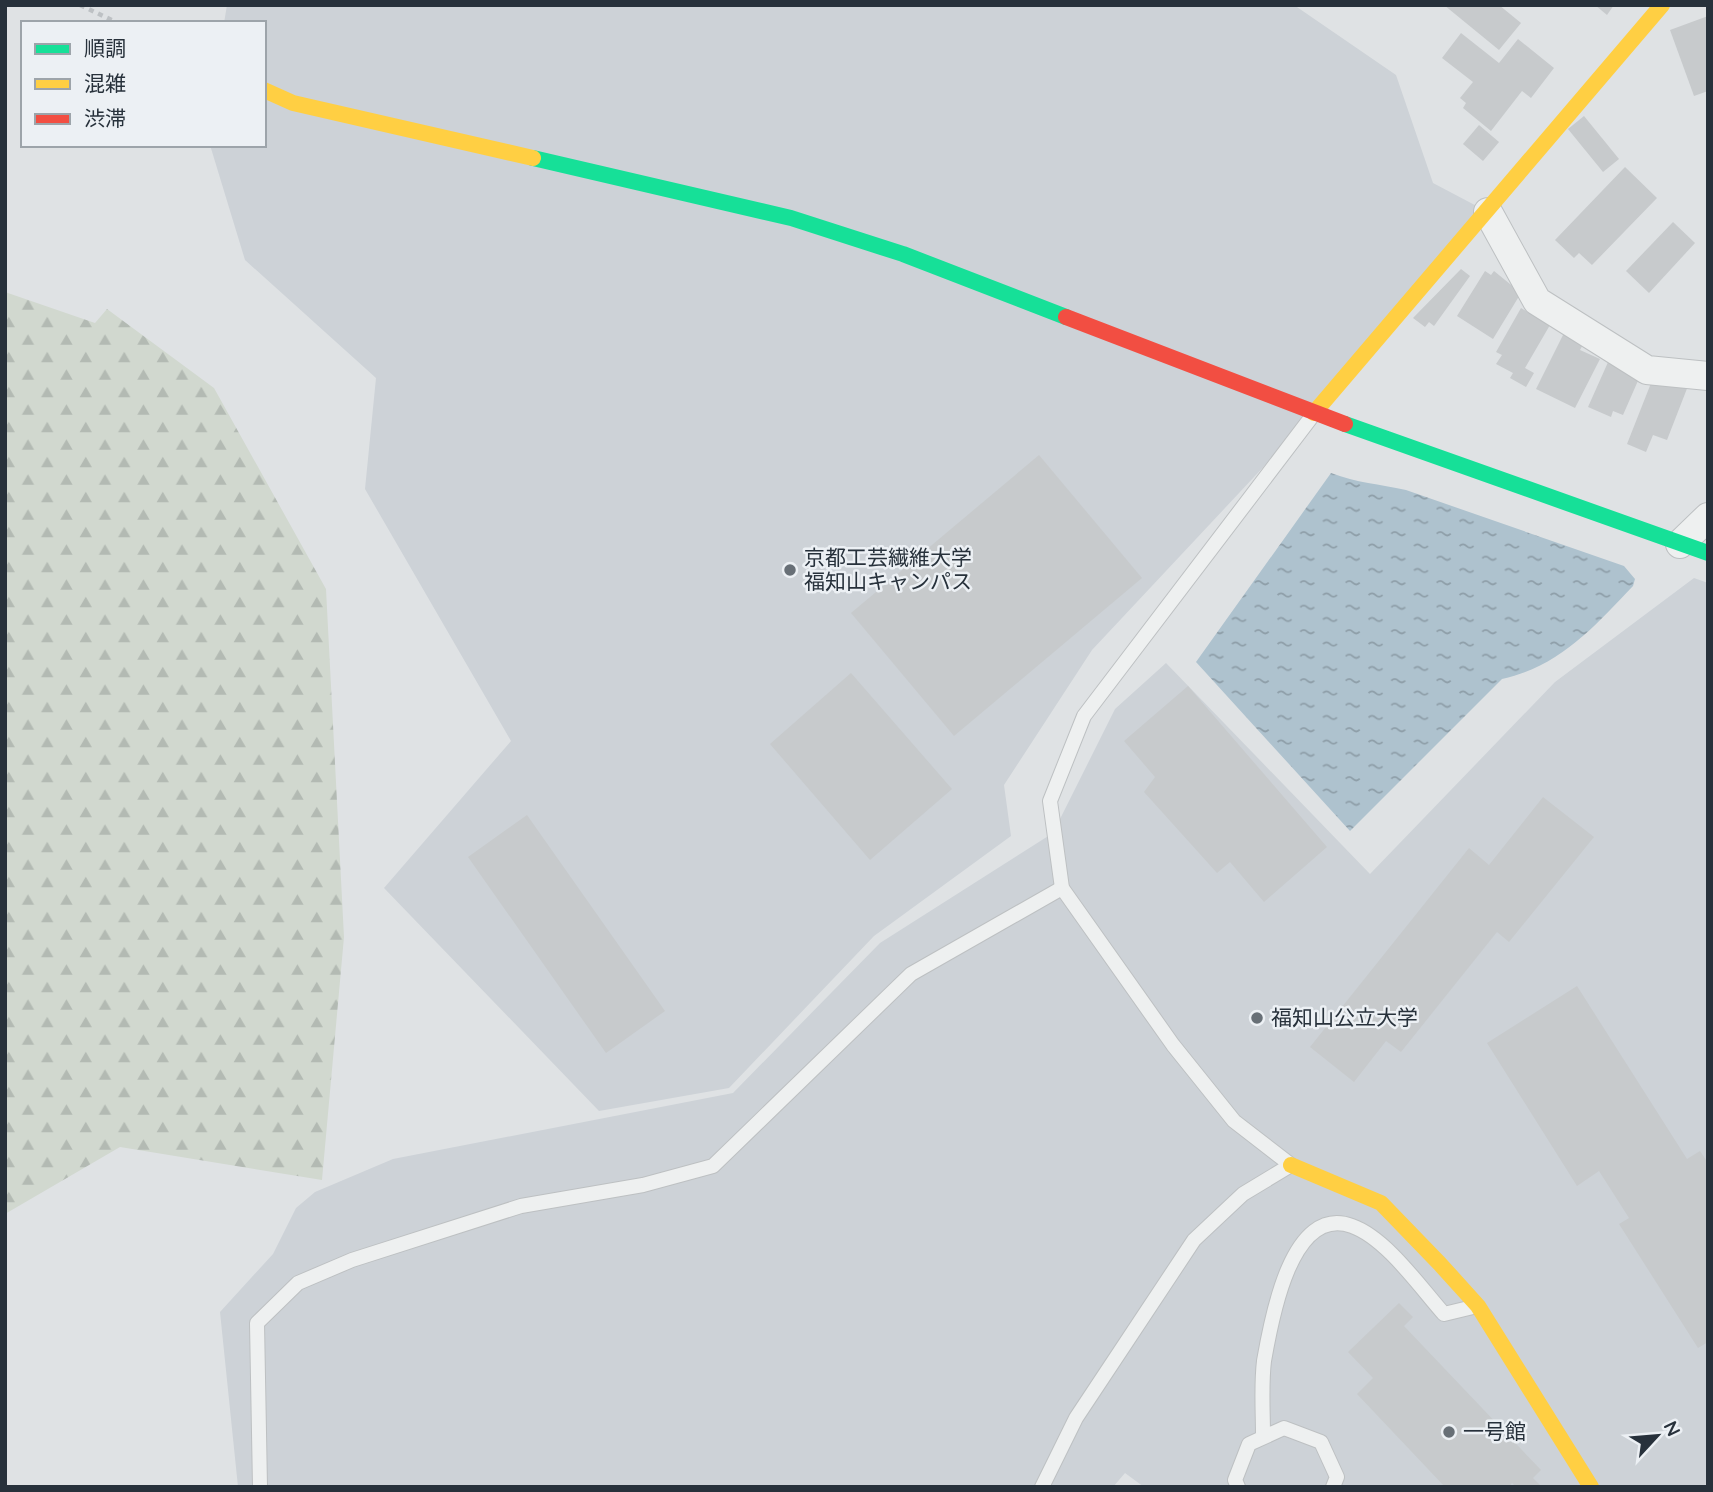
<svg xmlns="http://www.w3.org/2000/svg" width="1713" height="1492" font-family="Quicksand,'Noto Sans JP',sans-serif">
	<defs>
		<pattern id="forest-firs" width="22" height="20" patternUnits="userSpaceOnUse" patternTransform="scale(1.75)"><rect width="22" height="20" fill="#d1d8cf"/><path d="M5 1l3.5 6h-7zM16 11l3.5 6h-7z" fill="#b3bab3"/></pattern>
		<pattern id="water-ripples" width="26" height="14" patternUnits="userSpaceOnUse" patternTransform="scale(1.75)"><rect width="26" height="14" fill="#aec2ce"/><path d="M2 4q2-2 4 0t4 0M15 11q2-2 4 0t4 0" fill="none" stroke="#8e9ea8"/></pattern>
	</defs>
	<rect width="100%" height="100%" fill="#dfe2e4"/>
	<!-- built -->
	<g fill="#cdd2d7">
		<polygon points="227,5 1294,5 1396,75 1433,183 1488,212 1314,413 1092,650 1004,785 1011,836 874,936 729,1088 599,1111 384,888 511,741 365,489 376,378 245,260 210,145 264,145 264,23 224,23"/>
		<polygon points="1694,578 1708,583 1708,1487 1144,1487 1125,1473 1113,1487 238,1487 220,1312 273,1254 296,1208 315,1192 393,1159 733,1093 880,943 1053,833 1115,709 1166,663 1370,874 1555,682"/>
	</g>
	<!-- forest -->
	<polygon fill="url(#forest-firs)" points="5,292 95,323 107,309 214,388 326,589 344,937 322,1180 120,1147 5,1214"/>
	<!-- water -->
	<path fill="url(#water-ripples)" d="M1331 473C1357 483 1379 484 1406 490L1624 566 1635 579 1633 586C1593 628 1560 666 1502 679L1350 831 1196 662Z"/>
	<!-- building -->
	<g fill="#c7cacc">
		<polygon points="1444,5 1499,5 1521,23 1499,50"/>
		<polygon points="1595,5 1614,5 1607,15"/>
		<polygon points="1708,16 1708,91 1694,96 1670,30"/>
		<polygon points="1461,33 1499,63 1518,39 1554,68 1531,98 1522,91 1491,131 1463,108 1466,103 1460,98 1473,82 1442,58"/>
		<polygon points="1584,116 1619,159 1603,172 1568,129"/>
		<polygon points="1479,125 1499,142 1483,161 1463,144"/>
		<polygon points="1625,167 1657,198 1592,265 1579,253 1574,258 1555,240"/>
		<polygon points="1673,222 1695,243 1649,293 1626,271"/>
		<polygon points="1461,269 1470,276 1434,326 1429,322 1425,327 1413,318"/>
		<polygon points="1485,271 1491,275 1494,271 1521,293 1493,339 1457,316"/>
		<polygon points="1521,308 1550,325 1525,368 1534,373 1526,387 1510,378 1513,373 1496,364 1502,355 1496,352"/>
		<polygon points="1567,327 1587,337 1580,350 1600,359 1575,408 1536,389"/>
		<polygon points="1609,360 1644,367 1623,415 1613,411 1611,417 1588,407"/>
		<polygon points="1655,373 1688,386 1667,440 1653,435 1646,452 1627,444"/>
		<polygon points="1039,455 1142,578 954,736 851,613"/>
		<polygon points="851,673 952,789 870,860 770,744"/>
		<polygon points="1188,686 1327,847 1264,902 1230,862 1217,873 1144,792 1155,777 1124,741"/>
		<polygon points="1543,797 1594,837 1509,942 1497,932 1401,1052 1386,1041 1354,1082 1310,1047 1469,848 1489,865"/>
		<polygon points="527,815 665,1011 606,1053 468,857"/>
		<polygon points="1577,986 1687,1159 1700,1151 1708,1163 1708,1342 1698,1348 1619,1224 1629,1218 1599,1171 1577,1186 1487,1043"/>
		<polygon points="1399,1303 1413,1317 1404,1326 1541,1470 1533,1478 1542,1487 1516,1487 1512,1483 1509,1487 1445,1487 1357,1394 1373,1378 1348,1352"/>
	</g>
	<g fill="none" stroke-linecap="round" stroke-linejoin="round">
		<defs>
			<g id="lane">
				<path d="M1263 1436C1263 1411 1261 1385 1264 1361 1271 1321 1291 1203 1352 1226 1386 1238 1420 1287 1444 1314L1473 1307"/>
				<polyline points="260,1487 257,1323 298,1283 352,1260 521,1206 643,1185 713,1166 911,974 1062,888"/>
				<polyline points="1042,1487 1076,1418 1194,1240 1243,1194 1291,1165 1234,1121 1173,1045 1062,888 1050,801 1084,716 1313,415"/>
				<polyline points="1238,1487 1235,1480 1249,1444 1284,1428 1321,1442 1337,1477 1333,1487"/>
			</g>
			<g id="street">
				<polyline points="1488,212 1537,301 1647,370 1708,376"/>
				<polyline points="1680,544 1708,517"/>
			</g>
		</defs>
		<!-- lane casing -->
		<use href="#lane" stroke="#bdc0c2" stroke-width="16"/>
		<!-- street casing -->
		<use href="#street" stroke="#bdc0c2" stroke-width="30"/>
		<!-- path -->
		<polyline stroke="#bdc1c4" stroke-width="4.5" stroke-dasharray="5 5" stroke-linecap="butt" points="80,5 118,23"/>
		<!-- lane -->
		<use href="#lane" stroke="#eef0f0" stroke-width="14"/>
		<!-- street -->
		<use href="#street" stroke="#eef0f0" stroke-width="28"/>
		<!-- fast -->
		<g stroke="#16e098" stroke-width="16">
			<polyline points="533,158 791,218 903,254 1066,317"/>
			<polyline points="1345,424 1708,553"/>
		</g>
		<!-- slow -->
		<g stroke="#ffcf43" stroke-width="16">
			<polyline points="264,90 293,103 533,158"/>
			<polyline points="1314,413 1662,5"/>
			<polyline points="1291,1165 1381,1203 1440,1264 1478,1306 1591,1487"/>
		</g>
		<!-- jam -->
		<polyline stroke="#f24e42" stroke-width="16" points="1066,317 1345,424"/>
	</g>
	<!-- markers -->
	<g fill="#676f76" stroke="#ecf0f4" stroke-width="2.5">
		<circle cx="790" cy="570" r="7"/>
		<circle cx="1257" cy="1018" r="7"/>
		<circle cx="1449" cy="1432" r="7"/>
	</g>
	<g text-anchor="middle" stroke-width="5" stroke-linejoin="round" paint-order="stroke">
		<!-- poi labels -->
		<g font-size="21" fill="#27313b" stroke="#ecf0f4" text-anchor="start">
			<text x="804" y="565">京都工芸繊維大学<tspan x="804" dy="24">福知山キャンパス</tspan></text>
			<text x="1271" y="1025">福知山公立大学</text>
			<text x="1463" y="1439">一号館</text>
		</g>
	</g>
	<!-- border -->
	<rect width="1713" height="1492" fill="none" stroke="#27313b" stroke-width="14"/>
	<!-- legend -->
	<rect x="21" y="21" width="245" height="126" fill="#ecf0f4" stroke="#9da4aa" stroke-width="2"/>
	<rect x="35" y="44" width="35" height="10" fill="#16e098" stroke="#9da4aa" stroke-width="2"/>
	<text x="84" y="56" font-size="21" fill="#27313b">順調</text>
	<rect x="35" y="79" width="35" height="10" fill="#ffcf43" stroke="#9da4aa" stroke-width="2"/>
	<text x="84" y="91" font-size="21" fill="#27313b">混雑</text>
	<rect x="35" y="114" width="35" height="10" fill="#f24e42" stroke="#9da4aa" stroke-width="2"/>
	<text x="84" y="126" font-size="21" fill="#27313b">渋滞</text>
	<!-- north arrow -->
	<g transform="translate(1657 1436) rotate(64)" stroke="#ecf0f4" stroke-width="5" paint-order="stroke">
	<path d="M0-5L12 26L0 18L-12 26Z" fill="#27313b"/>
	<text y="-10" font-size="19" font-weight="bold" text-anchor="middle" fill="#27313b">N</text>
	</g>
</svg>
